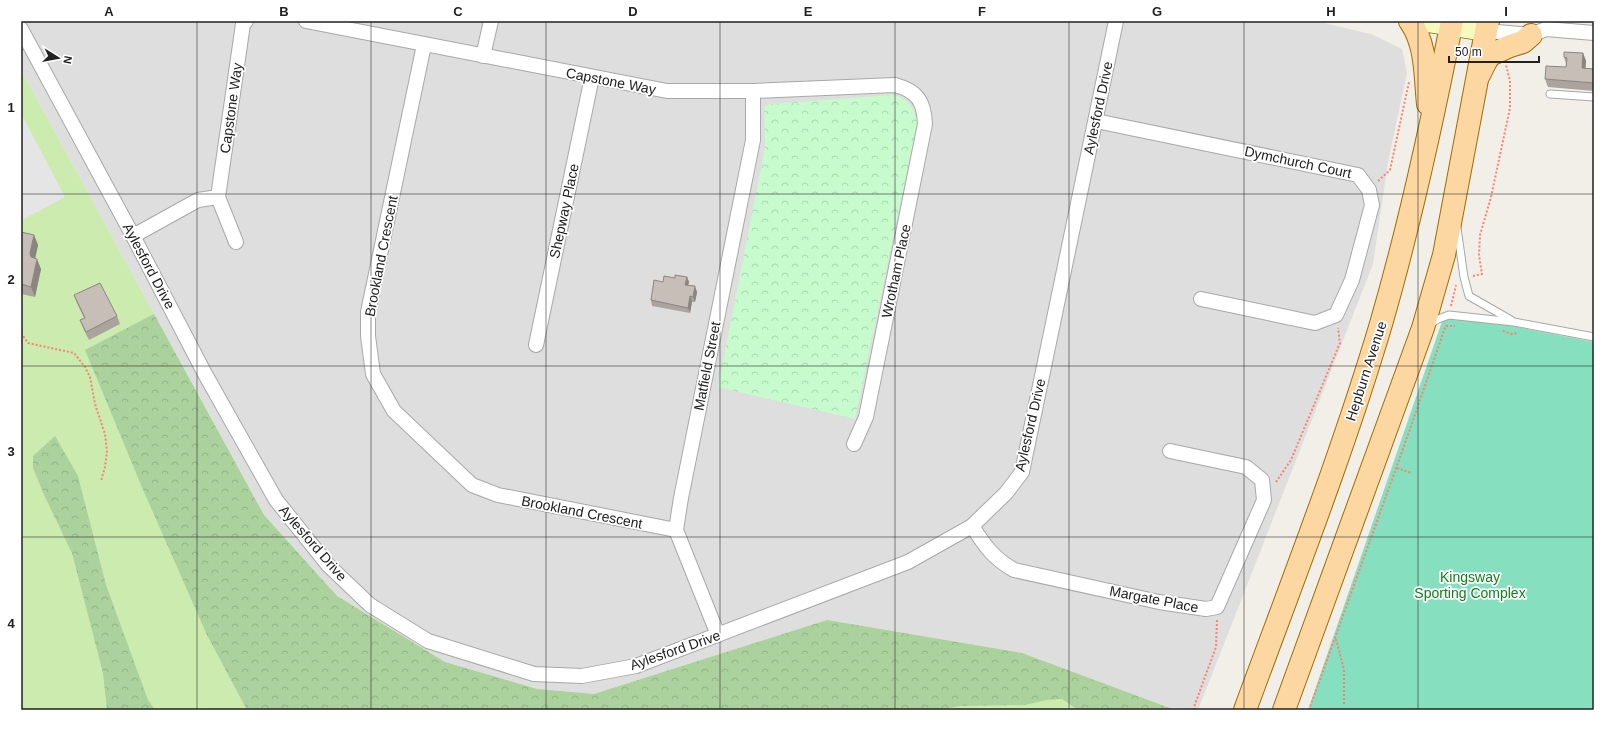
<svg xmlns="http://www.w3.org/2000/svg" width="1615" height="731" font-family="Arial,sans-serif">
	<defs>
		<pattern id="forest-crowns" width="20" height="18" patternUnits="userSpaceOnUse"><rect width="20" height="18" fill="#abd19d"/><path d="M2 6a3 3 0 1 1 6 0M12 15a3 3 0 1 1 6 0" fill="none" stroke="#93b387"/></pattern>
		<pattern id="park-crowns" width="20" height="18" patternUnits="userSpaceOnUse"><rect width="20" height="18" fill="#c7facc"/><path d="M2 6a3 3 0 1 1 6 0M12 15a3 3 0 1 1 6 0" fill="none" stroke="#abd6af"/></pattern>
	</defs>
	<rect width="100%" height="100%" fill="#f2efe8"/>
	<!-- residential -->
	<polygon fill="#dfdede" points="21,21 1315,21 1371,34 1402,49 1407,73 1388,162 1373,264 1198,710 1175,710 1022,653 827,620 594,694 537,689 445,662 337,596 264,515 21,70"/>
	<!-- grass -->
	<polygon fill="#cbebaf" points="21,70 264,515 337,596 445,662 537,689 594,694 827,620 1022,653 1175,710 21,710"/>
	<!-- forest -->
	<g fill="url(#forest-crowns)">
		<polygon points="154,314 264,515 337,596 445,662 537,689 594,694 827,620 1022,653 1175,710 1078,710 1062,699 1047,700 1025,705 960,706 940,710 247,710 207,635 144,492 85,350"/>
		<polygon points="55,436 78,476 106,585 148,700 155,710 107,710 103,673 72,553 45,497 33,468 33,456"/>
	</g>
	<!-- park -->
	<path fill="url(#park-crowns)" d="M893 95C908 98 915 109 917 124L855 419 718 387 765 148 764 108 769 104Z"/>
	<!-- pitch -->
	<polygon fill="#86e0bf" points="1445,313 1594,342 1594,710 1308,710"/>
	<!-- parking -->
	<polygon fill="#e5e5e5" points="21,113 65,197 22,220 21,219"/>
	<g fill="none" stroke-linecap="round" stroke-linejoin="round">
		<defs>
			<g id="lane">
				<polyline points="1550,94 1594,97"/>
				<polyline points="1457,228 1464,277 1469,296 1511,320"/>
				<polyline points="1430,324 1438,319 1449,315 1514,322 1594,337"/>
			</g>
			<g id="street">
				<path d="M306 21 667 91H753L895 85C918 91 924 102 925 124L866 417 854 444"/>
				<polyline points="21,29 133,236 205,374 276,500 328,565 370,605 428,641 534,674 582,676 636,666 908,562 972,526 1006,493 1022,472 1116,21"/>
				<polyline points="1486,31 1531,35 1546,29 1594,33"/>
				<polyline points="424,45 368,312 368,336 373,374 394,411 472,485 498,495 676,530"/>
				<polyline points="483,56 491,21"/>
				<polyline points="1096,121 1358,175 1369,190 1372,205 1352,280 1336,315 1315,323 1201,299"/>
				<polyline points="133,236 198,200 218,197"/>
				<polyline points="236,242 218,197 243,24 246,21"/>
				<polyline points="536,345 592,77"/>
				<path d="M972 526C985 546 993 558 1014 570L1159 602 1206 609 1217 607 1264 500 1262 480 1246 467 1170 451"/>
				<polyline points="718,635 676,530 681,498 753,140 753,91"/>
			</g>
			<polyline id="secondary" points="1422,21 1486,31"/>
			<g id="primary">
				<path d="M1410 21C1427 45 1425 77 1428 104"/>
				<polyline points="1479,75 1486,61 1490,55 1510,46 1523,42 1531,35"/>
				<path d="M1245 710C1292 582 1342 455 1381 324 1410 224 1432 123 1452 21"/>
				<polyline points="1284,710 1423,328 1444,255 1488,21"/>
			</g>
		</defs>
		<!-- lane casing -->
		<use href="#lane" stroke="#a8a8a8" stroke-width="9"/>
		<!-- street casing -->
		<use href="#street" stroke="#a8a8a8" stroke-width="16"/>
		<!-- secondary casing -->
		<use href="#secondary" stroke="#6d7c04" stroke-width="22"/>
		<!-- primary casing -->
		<use href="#primary" stroke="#9f6d00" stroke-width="24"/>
		<!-- path -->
		<g stroke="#fb8170" stroke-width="2" stroke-dasharray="2 2" stroke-linecap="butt">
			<polyline points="1378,181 1390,170 1409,82"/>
			<polyline points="1473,276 1482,274 1479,255 1480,235 1491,197 1510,108 1510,81 1506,65"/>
			<polyline points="1451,306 1456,285"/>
			<polyline points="1446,326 1455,326"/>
			<polyline points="1503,331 1512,334 1518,333"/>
			<polyline points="21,333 28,343 74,353 85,367 90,377 95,404 105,434 107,451 105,467 101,481"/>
			<polyline points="1397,468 1412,473"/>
			<polyline points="1276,482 1291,460 1340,343 1338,328"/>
			<polyline points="1336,639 1344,670 1344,704"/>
			<polyline points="1194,710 1194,707 1216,647 1217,620"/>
			<polyline points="1309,710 1403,449 1446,325"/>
		</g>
		<!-- lane -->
		<use href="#lane" stroke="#fff" stroke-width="7"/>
		<!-- street -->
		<use href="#street" stroke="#fff" stroke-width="14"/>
		<!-- secondary -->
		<use href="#secondary" stroke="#f6fabd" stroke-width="20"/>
		<!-- primary -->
		<use href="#primary" stroke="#fcd7a2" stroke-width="22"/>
	</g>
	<!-- wall -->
	<g fill="#aba39d">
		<polygon points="1583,53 1586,61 1585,68 1594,69 1594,91 1548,87 1545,79 1566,67 1566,64 1564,57"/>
		<polygon points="21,232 34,235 38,245 35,258 41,269 35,297 21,294"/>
		<polygon points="687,277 689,282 688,285 697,292 695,302 692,302 690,313 652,306 651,300 663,282 675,278"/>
		<polygon points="74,295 117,316 120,324 89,340 83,328 80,320 84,318 77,303"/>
	</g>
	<!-- shaded-wall -->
	<g fill="#8b8580">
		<polygon points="1583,53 1586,61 1585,76 1582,68"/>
		<polygon points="34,235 38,245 34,264 30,253"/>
		<polygon points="37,259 41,269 35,297 31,287"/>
		<polygon points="687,277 689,282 687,290 685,285"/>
		<polygon points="695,286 697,292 695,302 693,297"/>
		<polygon points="690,296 692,302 690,313 688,308"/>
	</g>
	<!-- building -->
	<g fill="#c7beb7" stroke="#8b8580">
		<polygon points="1564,52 1583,53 1582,68 1594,69 1594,83 1545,79 1546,66 1566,67 1567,58 1564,57"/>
		<polygon points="21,232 34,235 30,253 31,257 37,259 31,287 21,284"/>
		<polygon points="675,275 687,277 685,285 695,286 693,297 690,296 688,308 651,300 654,280 663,282 664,276 675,278"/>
		<polygon points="100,283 117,316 86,332 80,320 85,318 74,295"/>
	</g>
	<!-- grid -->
	<path fill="none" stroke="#212121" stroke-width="1" stroke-opacity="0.55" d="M197 21V710M371 21V710M546 21V710M720 21V710M895 21V710M1069 21V710M1244 21V710M1418 21V710M21 194H1594M21 366H1594M21 537H1594"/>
	<g text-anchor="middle" stroke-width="3.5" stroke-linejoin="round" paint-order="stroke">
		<!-- street labels -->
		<g font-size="14" fill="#212121" stroke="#fff">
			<text transform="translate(611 81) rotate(11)" y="5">Capstone Way</text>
			<text transform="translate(231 108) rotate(-82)" y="5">Capstone Way</text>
			<text transform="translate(1098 108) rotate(-78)" y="5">Aylesford Drive</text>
			<text transform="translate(1298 162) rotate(12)" y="5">Dymchurch Court</text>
			<text transform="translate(564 211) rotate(-78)" y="5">Shepway Place</text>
			<text transform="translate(381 256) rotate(-79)" y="5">Brookland Crescent</text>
			<text transform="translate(149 266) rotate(62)" y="5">Aylesford Drive</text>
			<text transform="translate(896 271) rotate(-78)" y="5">Wrotham Place</text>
			<text transform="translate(707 366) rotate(-79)" y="5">Matfield Street</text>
			<text transform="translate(1366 371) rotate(-72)" y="5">Hepburn Avenue</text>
			<text transform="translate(1030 425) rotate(-77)" y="5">Aylesford Drive</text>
			<text transform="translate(582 512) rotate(11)" y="5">Brookland Crescent</text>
			<text transform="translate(313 543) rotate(49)" y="5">Aylesford Drive</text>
			<text transform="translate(1154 599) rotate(11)" y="5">Margate Place</text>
			<text transform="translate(675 650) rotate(-19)" y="5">Aylesford Drive</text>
		</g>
		<!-- park labels -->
		<g font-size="14" fill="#0b8317" stroke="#fff">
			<text x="1470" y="582">Kingsway<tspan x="1470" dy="16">Sporting Complex</tspan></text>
		</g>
	</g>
	<!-- border -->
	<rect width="1615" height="731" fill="none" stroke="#ffffff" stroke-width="44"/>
	<!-- north arrow -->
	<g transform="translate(58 58) rotate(101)" stroke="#ffffff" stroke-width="3" paint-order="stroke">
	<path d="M0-3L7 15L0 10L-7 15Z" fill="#212121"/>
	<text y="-6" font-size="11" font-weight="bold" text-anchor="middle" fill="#212121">N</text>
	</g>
	<!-- scale -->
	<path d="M1449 56v6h90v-6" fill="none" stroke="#212121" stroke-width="2"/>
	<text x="1455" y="56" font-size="12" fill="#212121" stroke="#ffffff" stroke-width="3" paint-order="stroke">50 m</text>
	<rect x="22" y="22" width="1571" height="687" fill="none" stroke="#212121" stroke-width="1.5"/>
	<g font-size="13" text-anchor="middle" font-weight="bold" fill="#212121">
		<text x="109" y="16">A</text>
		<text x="284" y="16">B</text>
		<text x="458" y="16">C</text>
		<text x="633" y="16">D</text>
		<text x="808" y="16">E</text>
		<text x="982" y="16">F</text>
		<text x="1157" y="16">G</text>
		<text x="1331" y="16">H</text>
		<text x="1506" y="16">I</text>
		<text x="11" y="112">1</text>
		<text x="11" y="284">2</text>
		<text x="11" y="456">3</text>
		<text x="11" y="628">4</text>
	</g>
</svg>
